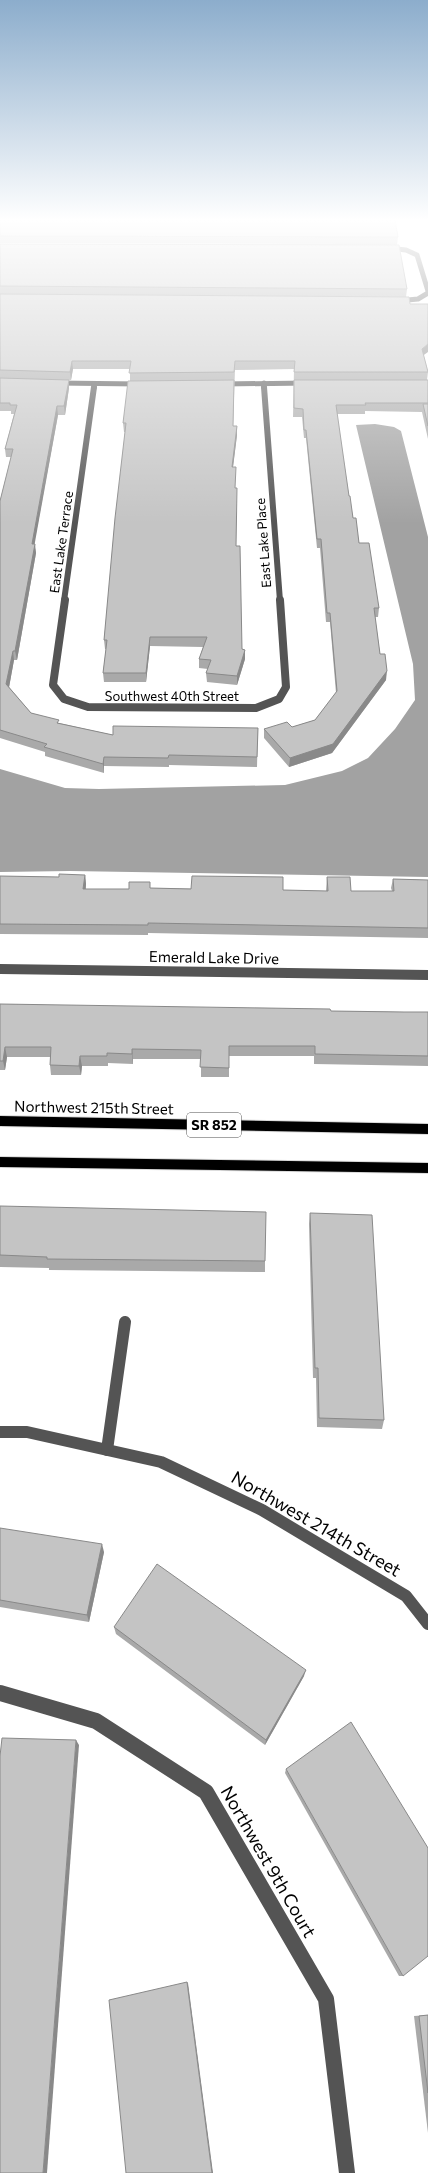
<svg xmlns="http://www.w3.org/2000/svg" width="428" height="2173" font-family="Commissioner,sans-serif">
	<rect width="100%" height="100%" fill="#fff"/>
	<!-- water -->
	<polygon fill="#a2a2a2" points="375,424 394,427 401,431 428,537 428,877 70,871 0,872 0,769 65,788 99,789 285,785 342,771 368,758 395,729 415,700 413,664 356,425"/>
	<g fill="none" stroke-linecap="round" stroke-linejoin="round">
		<defs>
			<g id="major">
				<polyline points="0,1121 428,1129"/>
				<polyline points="0,1162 428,1168"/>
			</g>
		</defs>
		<!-- major casing -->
		<use href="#major" stroke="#dbdbdb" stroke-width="12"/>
		<!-- minor-far5 -->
		<g stroke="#545454" stroke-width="5">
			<polyline points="388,248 406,250 417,255 428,291"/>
			<polyline points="397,301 418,299 428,293"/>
			<polyline points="56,383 140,384"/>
			<polyline points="264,383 264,388"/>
			<polyline points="222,384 308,383"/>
			<polyline points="94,388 94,385"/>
		</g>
		<!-- minor-far4 -->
		<g stroke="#545454" stroke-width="6">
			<polyline points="264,387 280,601"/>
			<polyline points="64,601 94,387"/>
		</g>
		<!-- minor-far3 -->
		<polyline stroke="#545454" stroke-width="8" points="65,600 53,685 64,699 88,707 256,708 279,699 286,687 280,600"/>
		<!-- minor-far2 -->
		<polyline stroke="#545454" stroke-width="10" points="0,969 428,975"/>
		<!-- minor-far1 -->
		<g stroke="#545454" stroke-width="12">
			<polyline points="0,1432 27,1432 161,1462 262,1510 406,1596 428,1624"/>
			<polyline points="107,1450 125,1322"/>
		</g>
		<!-- minor -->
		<polyline stroke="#545454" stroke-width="16" points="0,1693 96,1721 206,1792 326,1999 347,2173"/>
		<!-- major -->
		<use href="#major" stroke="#000" stroke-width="10"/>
	</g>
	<!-- wall -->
	<g fill="#a9a9a9">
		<polygon points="0,219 398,237 397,245 394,245 407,289 406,297 0,294 0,244 349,244 0,243"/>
		<polygon points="0,294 410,304 428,372 427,380 428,380 428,439 422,412 365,411 365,414 337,414 349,496 353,518 359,543 379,608 378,617 375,617 380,654 386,680 332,753 289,767 264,738 264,729 292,727 315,720 336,693 330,622 326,622 320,548 317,548 306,438 304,438 302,417 293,417 294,369 235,370 233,426 237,426 237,435 233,467 235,488 236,546 242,649 245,650 245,659 237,685 207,682 206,673 208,669 199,668 199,659 203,647 150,646 146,682 104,682 103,673 106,649 105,649 104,640 125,432 124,432 123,423 130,381 130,369 73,369 71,380 69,380 69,388 65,415 58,415 34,544 36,553 17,660 14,660 9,687 31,713 59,723 113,735 258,728 257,767 169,765 169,767 104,766 104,773 45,756 45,752 0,738 0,501 11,457 6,457 5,449 14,414 11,414 11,411 0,411"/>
		<polygon points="85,875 86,884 86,889 129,889 151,888 326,891 327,877 351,891 392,891 391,888 393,879 428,880 428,938 148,933 148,935 0,934 0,876 59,877"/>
		<polygon points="0,1004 331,1011 404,1012 428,1012 428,1066 314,1064 314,1056 229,1056 229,1077 201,1077 201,1059 133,1059 133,1064 108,1063 108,1066 82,1066 81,1075 51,1075 50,1065 50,1057 7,1057 5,1070 0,1070"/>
		<polygon points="0,1206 265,1261 265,1272 49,1270 49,1268 0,1267"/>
		<polygon points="310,1213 384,1420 382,1429 317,1427 316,1378 313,1378 309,1224"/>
		<polygon points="0,1528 104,1552 89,1622 0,1607"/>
		<polygon points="114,1627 304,1676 265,1745 116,1634"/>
		<polygon points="286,1769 403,1976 399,1976 285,1773"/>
		<polygon points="428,2015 428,2133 414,2016"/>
	</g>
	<!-- shaded-wall -->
	<g fill="#898989">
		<polygon points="428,344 428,352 421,357 422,349"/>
		<polygon points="72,361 73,369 71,380 70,372"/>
		<polygon points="69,380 69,388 65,415 64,406"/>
		<polygon points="57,406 58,415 33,553 32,544"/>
		<polygon points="237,426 237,435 232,475 232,467"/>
		<polygon points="35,544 36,553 17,660 15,651"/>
		<polygon points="150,637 150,646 146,682 146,673"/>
		<polygon points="245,650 245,659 237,685 237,676"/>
		<polygon points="13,651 14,660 8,693 6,684"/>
		<polygon points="387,671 386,680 332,753 289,767 290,758"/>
		<polygon points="104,757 104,773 103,764"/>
		<polygon points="85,875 86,884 84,899 83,889"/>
		<polygon points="5,1047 7,1057 5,1070 3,1061"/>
		<polygon points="132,1049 133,1059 133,1064 132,1054"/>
		<polygon points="80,1056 82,1066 81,1075 79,1066"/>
		<polygon points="102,1544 104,1552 89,1622 87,1615"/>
		<polygon points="306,1670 304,1676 265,1745 266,1740"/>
		<polygon points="76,1740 79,1745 47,2173 43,2173"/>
		<polygon points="187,1982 188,1983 213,2173 212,2173"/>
	</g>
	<!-- building -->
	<g fill="#c4c4c4" stroke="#898989">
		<polygon points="0,219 389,219 395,220 398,237 0,236"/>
		<polygon points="0,244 393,245 399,245 407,289 0,286"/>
		<polygon points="0,294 409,297 410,304 428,304 428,344 422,349 428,372 294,372 295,361 235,361 234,372 129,373 131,361 72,361 70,372 0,370"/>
		<polygon points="0,378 69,380 64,406 57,406 32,544 35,544 15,651 13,651 6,684 31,713 59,720 57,723 113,735 113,726 258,728 257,757 169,755 168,758 104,757 103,764 44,747 47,744 0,730 0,501 13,449 5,449 17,405 10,405 10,403 0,403"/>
		<polygon points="234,380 233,426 237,426 232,467 236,467 235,488 237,488 236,546 240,546 242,649 245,650 237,676 206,673 211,660 199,659 207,637 150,637 146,673 103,673 107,640 104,640 115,518 126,423 123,423 128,381"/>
		<polygon points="294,380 428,380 428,403 365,403 366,405 336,405 349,496 350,496 353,518 356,518 359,543 369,543 379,608 374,608 380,654 385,654 387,671 333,744 290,758 264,729 287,722 292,727 315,720 337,691 330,613 327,613 321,539 317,539 306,430 304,430 303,409 294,408"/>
		<polygon points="423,404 428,404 428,426"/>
		<polygon points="59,874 85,875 83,889 129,889 129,882 150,882 150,888 191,889 192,876 283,877 283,890 328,891 327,877 350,877 351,891 394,891 393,879 428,880 428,928 148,923 148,925 0,924 0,876 59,877"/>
		<polygon points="0,1004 330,1009 331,1011 404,1012 428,1012 428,1056 315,1054 315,1046 229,1046 229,1068 200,1067 201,1050 132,1049 132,1054 107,1053 107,1056 80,1056 79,1066 50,1065 51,1047 5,1047 3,1061 0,1061"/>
		<polygon points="0,1206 266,1212 265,1261 47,1259 47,1257 0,1255"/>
		<polygon points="310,1213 372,1215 384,1420 319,1418 318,1368 315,1368"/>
		<polygon points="0,1528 102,1544 87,1615 0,1600"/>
		<polygon points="157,1564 306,1670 266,1740 114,1627"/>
		<polygon points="351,1722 428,1848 428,1956 403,1976 286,1769"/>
		<polygon points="2,1738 76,1740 43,2173 0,2173 0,1756"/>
		<polygon points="187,1982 212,2173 126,2173 109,2000"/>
		<polygon points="428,2015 428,2093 419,2016"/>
	</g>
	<!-- sky -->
	<linearGradient id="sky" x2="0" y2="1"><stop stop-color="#8cadcc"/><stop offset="0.42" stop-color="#fff"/><stop offset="1" stop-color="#fff" stop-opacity="0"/></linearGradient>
	<rect width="428" height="524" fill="url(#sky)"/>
	<g text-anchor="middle" stroke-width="3.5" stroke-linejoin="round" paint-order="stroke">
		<!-- far-street labels -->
		<g font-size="13" fill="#000" stroke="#fff">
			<text transform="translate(61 542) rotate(-82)" y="5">East Lake Terrace</text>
			<text transform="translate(263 543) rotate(-94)" y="5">East Lake Place</text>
			<text x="172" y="701">Southwest 40th Street</text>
		</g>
		<!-- shield labels -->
		<rect fill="#fff" stroke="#4c4c4c" stroke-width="1" x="187" y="1113" width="54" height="24" rx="3"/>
		<g font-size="14" font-weight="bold" fill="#000">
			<text x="214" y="1130">SR 852</text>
		</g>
		<!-- street labels -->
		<g font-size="15" fill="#000" stroke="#fff">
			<text transform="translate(214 958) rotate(1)" y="5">Emerald Lake Drive</text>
			<text transform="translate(94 1108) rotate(1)" y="5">Northwest 215th Street</text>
		</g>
		<!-- near-street labels -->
		<g font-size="18" fill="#000" stroke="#fff">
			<text transform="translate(316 1524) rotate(30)" y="6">Northwest 214th Street</text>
			<text transform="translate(268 1862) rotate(60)" y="6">Northwest 9th Court</text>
		</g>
	</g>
</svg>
